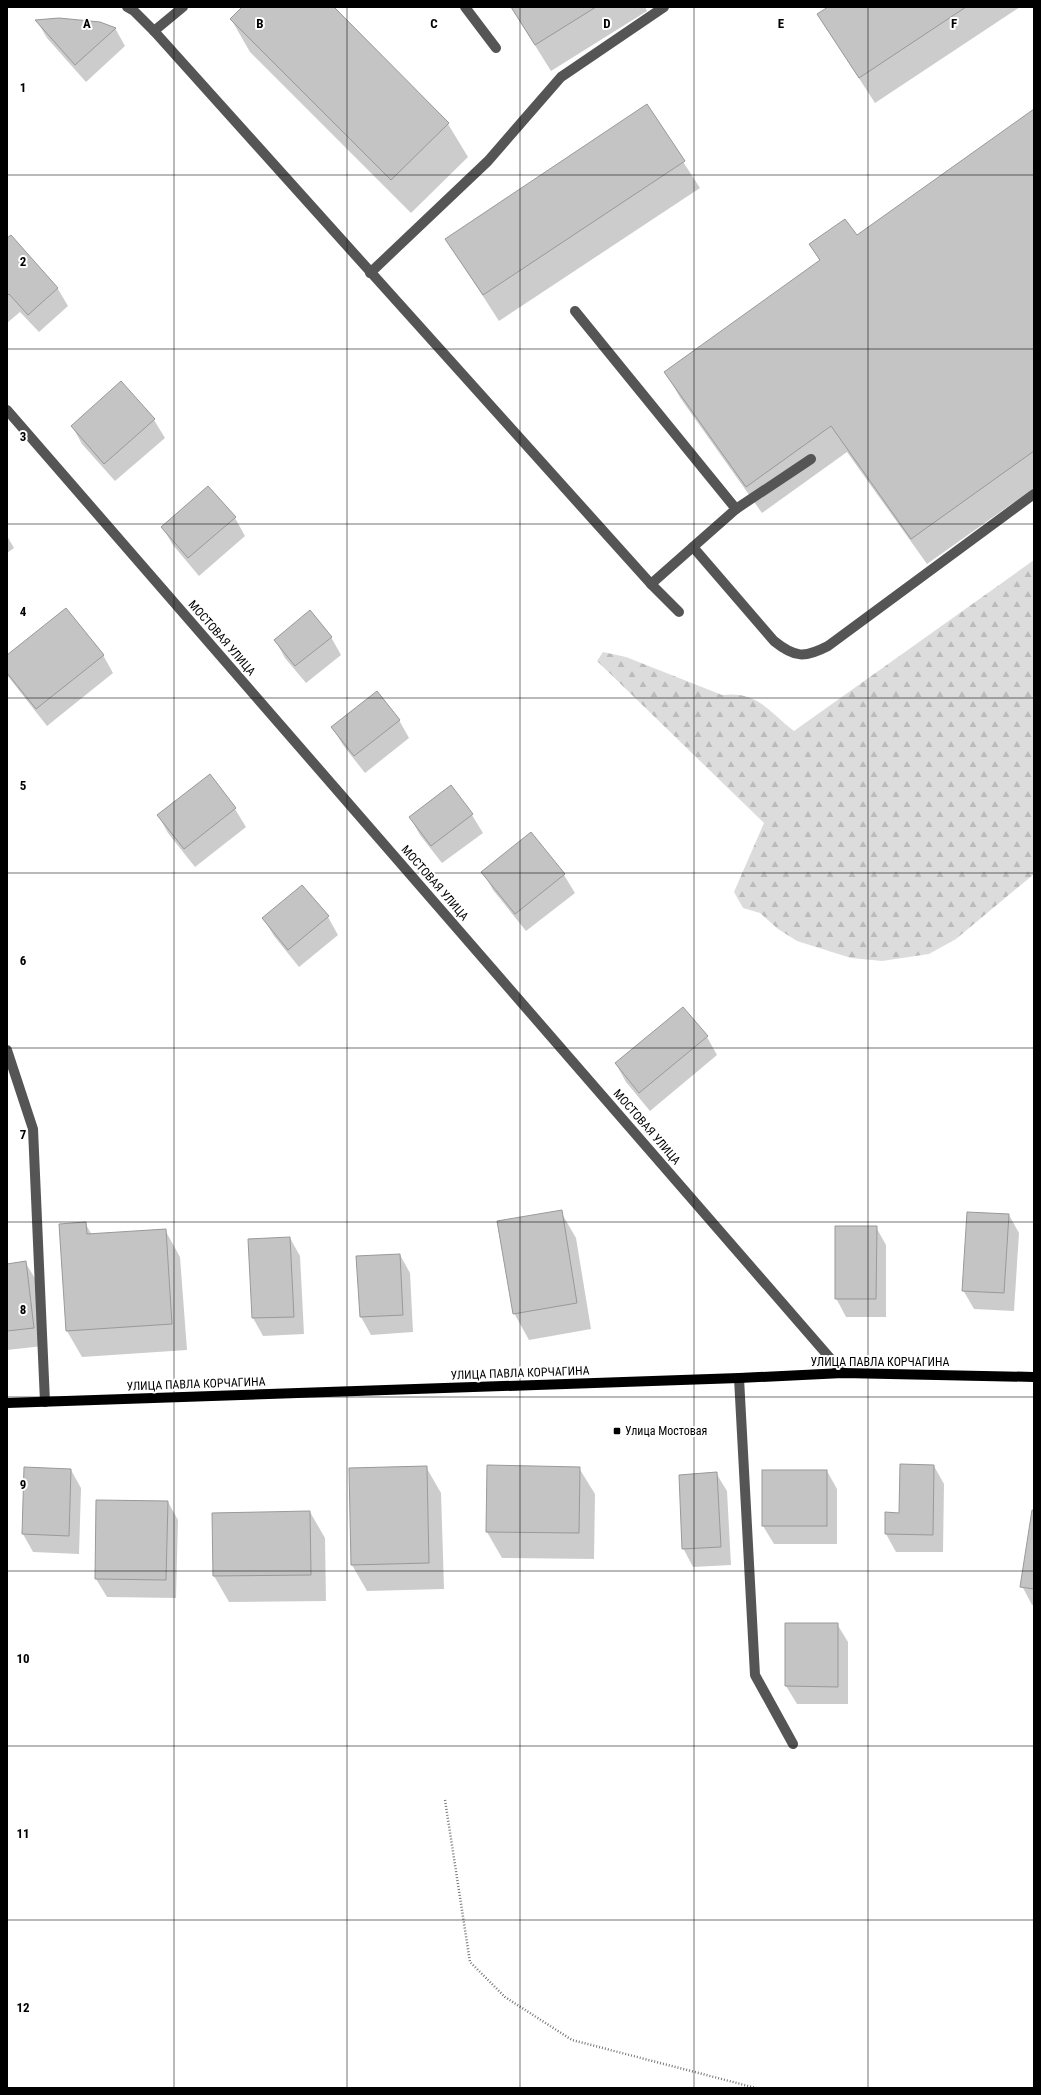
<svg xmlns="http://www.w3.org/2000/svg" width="1041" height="2095" font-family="'Roboto Condensed',sans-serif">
	<defs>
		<pattern id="forest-firs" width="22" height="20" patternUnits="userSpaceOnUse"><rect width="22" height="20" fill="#dcdcdc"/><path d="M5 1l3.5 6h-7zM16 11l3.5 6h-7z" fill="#bbb"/></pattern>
	</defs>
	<rect width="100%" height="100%" fill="#fff"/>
	<!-- forest -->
	<path fill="url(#forest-firs)" d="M1034 560V874L956 939 929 954 882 961 851 958 797 941 778 929 760 913 743 908 734 892 764 823 597 661 603 652 626 657 722 695C758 691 768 711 794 731Z"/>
	<!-- shadow -->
	<g fill="#0003">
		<polygon points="243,7 332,7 448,124 468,157 411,213 250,52 231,19"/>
		<polygon points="511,7 645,7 647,11 551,71"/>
		<polygon points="829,7 1020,7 875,103 818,15"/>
		<polygon points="37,21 115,28 125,46 86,82 47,38"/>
		<polygon points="647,106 700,188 499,321 446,239"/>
		<polygon points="1034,110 1034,488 927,564 847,452 762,513 681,399 665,372 820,261 810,245 857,237"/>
		<polygon points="11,236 58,289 68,306 39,332 20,312 7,323 7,240"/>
		<polygon points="121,382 154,420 165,438 115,481 82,444 72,426"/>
		<polygon points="235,518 245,536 199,576 173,545 162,527"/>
		<polygon points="7,536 14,548 7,553"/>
		<polygon points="331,637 341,655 306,683 285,658 275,640"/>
		<polygon points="103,655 113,673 47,726 7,675 7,657"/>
		<polygon points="399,720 409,738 365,773 343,745 332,727"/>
		<polygon points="209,776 235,809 246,827 195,867 168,833 158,815"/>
		<polygon points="450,786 472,815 483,833 442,863 420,835 410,817"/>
		<polygon points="531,833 564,875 575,893 526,931 493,890 483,872"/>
		<polygon points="328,917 338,935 299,967 274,936 263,918"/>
		<polygon points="707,1037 717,1055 650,1111 626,1082 616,1064"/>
		<polygon points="561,1212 576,1238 591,1329 529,1340 514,1313"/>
		<polygon points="1009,1215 1019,1233 1014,1311 974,1309 963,1290"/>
		<polygon points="85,1223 92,1235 165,1230 180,1257 187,1350 82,1357 67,1331 60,1225"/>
		<polygon points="876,1227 886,1245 886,1317 846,1317 836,1298"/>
		<polygon points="290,1238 300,1256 304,1334 263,1336 253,1318 249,1240"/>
		<polygon points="400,1255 410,1273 413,1332 371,1335 361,1317"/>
		<polygon points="25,1262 36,1280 43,1346 7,1350 7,1265"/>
		<polygon points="934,1466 944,1484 943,1552 896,1552 886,1534"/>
		<polygon points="426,1467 441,1493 444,1589 367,1591 352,1565"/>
		<polygon points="579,1468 595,1494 594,1559 502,1558 487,1532"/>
		<polygon points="71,1470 81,1488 79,1554 33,1552 23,1534"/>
		<polygon points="827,1471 837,1489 837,1544 774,1544 763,1526"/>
		<polygon points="716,1473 727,1491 731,1565 693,1567 683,1548"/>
		<polygon points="168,1502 178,1520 176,1598 107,1597 96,1579"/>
		<polygon points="1034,1511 1034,1605 1032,1605 1022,1586"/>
		<polygon points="310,1512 325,1538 326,1601 229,1602 214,1576"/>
		<polygon points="786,1624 837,1624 848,1642 848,1704 797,1704 786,1686"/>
	</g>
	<!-- building -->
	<g fill="#c4c4c4" stroke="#999">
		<polygon points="242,7 334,7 449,123 391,180 230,19"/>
		<polygon points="511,7 596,7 535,45"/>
		<polygon points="828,7 966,7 859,78 817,14"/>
		<polygon points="59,18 100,22 116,28 75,65 35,20"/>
		<polygon points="647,104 685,161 483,295 445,239"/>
		<polygon points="1034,109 1034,451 911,539 831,426 746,487 664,372 820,260 809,244 845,219 857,235"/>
		<polygon points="11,235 58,288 28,315 9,294 7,296 7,238"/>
		<polygon points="121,381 155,419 104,464 71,426"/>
		<polygon points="208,486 236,517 188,558 161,527"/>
		<polygon points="66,608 104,655 36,709 7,673 7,655"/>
		<polygon points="310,610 332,637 295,666 274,640"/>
		<polygon points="377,691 400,720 354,756 331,727"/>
		<polygon points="210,774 236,808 184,849 157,815"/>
		<polygon points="451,785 473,814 431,846 409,817"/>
		<polygon points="531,832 565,874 515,914 481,872"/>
		<polygon points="302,885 329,916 288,950 262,918"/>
		<polygon points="683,1007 708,1036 639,1093 615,1063"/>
		<polygon points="562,1210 577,1303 513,1314 497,1221"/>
		<polygon points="967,1212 1009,1214 1004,1293 962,1291"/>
		<polygon points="86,1222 87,1234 166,1229 172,1324 66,1331 59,1224"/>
		<polygon points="835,1226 877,1226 876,1299 835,1299"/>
		<polygon points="290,1237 294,1317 252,1318 248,1239"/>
		<polygon points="400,1254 403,1315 360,1317 356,1256"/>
		<polygon points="26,1261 34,1328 7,1331 7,1264"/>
		<polygon points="900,1464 934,1465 933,1535 885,1534 885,1512 899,1513"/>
		<polygon points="487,1465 580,1467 579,1533 486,1532"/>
		<polygon points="427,1466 429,1563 351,1565 349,1468"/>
		<polygon points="24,1467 71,1469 69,1536 22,1534"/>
		<rect x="762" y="1470" width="65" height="56"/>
		<polygon points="717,1472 721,1547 682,1549 679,1475"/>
		<polygon points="96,1500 168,1501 166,1580 95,1579"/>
		<polygon points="1032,1510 1034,1510 1034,1589 1020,1587"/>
		<polygon points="310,1511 311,1575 213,1576 212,1513"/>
		<polygon points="785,1623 838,1623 838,1687 785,1686"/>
	</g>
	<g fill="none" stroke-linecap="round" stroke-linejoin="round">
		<!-- path -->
		<polyline stroke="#777" stroke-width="2.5" stroke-dasharray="1 2" stroke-linecap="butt" points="445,1800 470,1962 505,1997 572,2040 756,2088"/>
		<!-- minor -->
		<g stroke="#555" stroke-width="10">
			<polyline points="127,7 134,11 154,31 651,584 679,612"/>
			<polyline points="465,7 496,48"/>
			<polyline points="154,31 183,7"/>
			<polyline points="370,273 488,161 561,77 664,7"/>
			<polyline points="575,311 736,509"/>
			<polyline points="7,410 843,1373"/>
			<path d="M693 547 774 641C795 658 805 658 828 646L1034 494"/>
			<polyline points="651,584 736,509 811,459"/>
			<polyline points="7,1050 33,1129 45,1402"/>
			<polyline points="739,1378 755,1675 793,1744"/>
		</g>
		<!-- major -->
		<polyline stroke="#000" stroke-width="10" points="7,1403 739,1378 843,1373 1034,1377"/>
	</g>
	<!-- grid -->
	<path fill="none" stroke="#000" stroke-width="1" stroke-opacity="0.55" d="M174 7V2088M347 7V2088M520 7V2088M694 7V2088M868 7V2088M7 175H1034M7 349H1034M7 524H1034M7 698H1034M7 873H1034M7 1048H1034M7 1222H1034M7 1397H1034M7 1571H1034M7 1746H1034M7 1920H1034"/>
	<!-- markers -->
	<rect fill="#000" stroke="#fff" stroke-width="1.5" x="613" y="1427" width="8" height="8" rx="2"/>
	<g text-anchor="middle" stroke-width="4" stroke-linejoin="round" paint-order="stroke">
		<!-- street labels -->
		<g font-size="12" fill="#000" stroke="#fff">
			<text transform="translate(222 638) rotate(49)" y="4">МОСТОВАЯ УЛИЦА</text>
			<text transform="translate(435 883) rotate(49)" y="4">МОСТОВАЯ УЛИЦА</text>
			<text transform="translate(647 1127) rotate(49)" y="4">МОСТОВАЯ УЛИЦА</text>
			<text x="880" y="1366">УЛИЦА ПАВЛА КОРЧАГИНА</text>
			<text transform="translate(520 1373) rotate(-2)" y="4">УЛИЦА ПАВЛА КОРЧАГИНА</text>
			<text transform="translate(196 1384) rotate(-2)" y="4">УЛИЦА ПАВЛА КОРЧАГИНА</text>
		</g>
		<!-- poi labels -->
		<g font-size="12" fill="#000" stroke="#fff" text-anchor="start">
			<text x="625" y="1435">Улица Мостовая</text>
		</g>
	</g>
	<g font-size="13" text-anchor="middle" font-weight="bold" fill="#000" stroke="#fff" stroke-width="4" stroke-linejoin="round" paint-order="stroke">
		<text x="87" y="28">A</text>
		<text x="260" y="28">B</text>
		<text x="434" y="28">C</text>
		<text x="607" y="28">D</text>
		<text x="781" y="28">E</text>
		<text x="954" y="28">F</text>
		<text x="23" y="92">1</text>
		<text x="23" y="266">2</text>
		<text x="23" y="441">3</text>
		<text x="23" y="616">4</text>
		<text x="23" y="790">5</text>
		<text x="23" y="965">6</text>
		<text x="23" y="1139">7</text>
		<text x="23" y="1314">8</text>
		<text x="23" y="1489">9</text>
		<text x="23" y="1663">10</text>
		<text x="23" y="1838">11</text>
		<text x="23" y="2012">12</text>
	</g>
	<!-- border -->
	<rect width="1041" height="2095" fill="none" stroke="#000000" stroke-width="16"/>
</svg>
